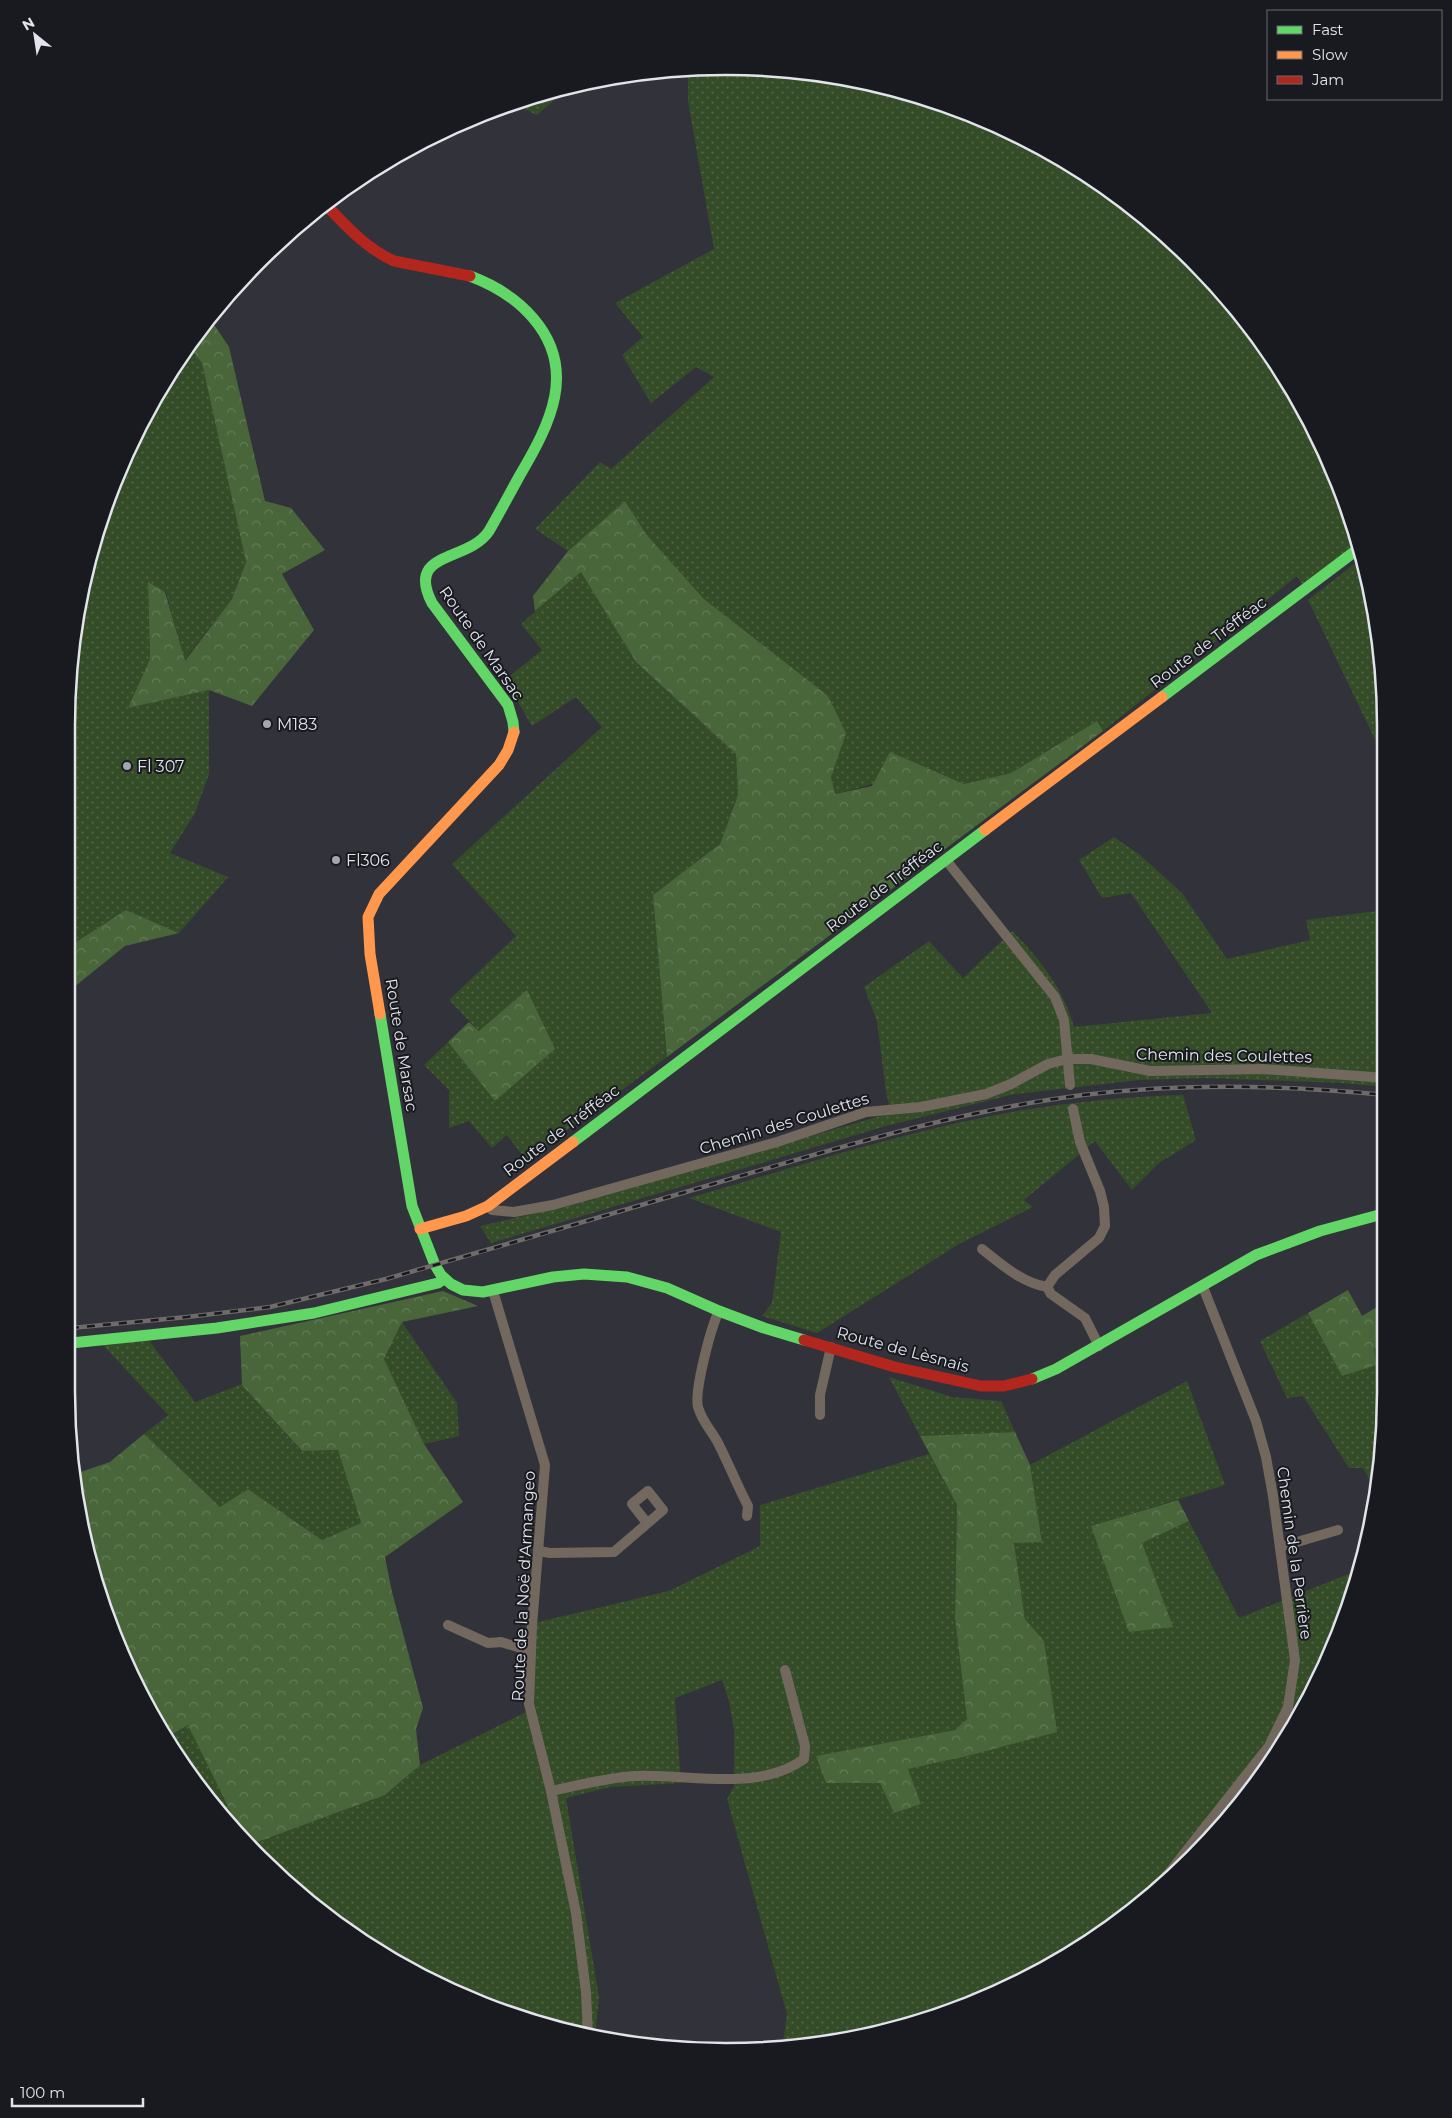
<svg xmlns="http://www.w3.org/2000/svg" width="1452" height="2118" font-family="Montserrat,sans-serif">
	<defs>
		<pattern id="grass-dots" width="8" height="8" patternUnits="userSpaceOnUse" patternTransform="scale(1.25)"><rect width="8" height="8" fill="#344c27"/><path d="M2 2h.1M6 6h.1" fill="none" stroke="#516646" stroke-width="1.8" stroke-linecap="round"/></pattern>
		<pattern id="forest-crowns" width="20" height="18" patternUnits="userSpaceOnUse" patternTransform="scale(1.25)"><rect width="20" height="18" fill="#48663a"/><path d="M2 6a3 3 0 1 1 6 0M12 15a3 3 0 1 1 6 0" fill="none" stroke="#627c57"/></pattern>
	</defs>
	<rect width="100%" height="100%" fill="#32333a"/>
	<!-- grass -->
	<g fill="url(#grass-dots)">
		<polygon points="726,66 854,79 978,116 1092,177 1192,259 1274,359 1335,473 1357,543 1302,584 1297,576 1103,731 1097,721 1011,773 964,784 928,769 835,794 831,777 845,733 755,641 704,599 646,534 625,501 568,551 535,529 600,462 611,469 714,377 696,367 651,403 622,355 643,337 615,303 714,249 688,101 688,70"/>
		<polygon points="568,88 537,115 514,104"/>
		<polygon points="189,346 202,363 246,562 232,599 184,661 166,592 148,583 150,659 128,708 209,690 209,774 195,813 170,853 228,877 179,933 126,910 68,947 66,726 79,598 134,434"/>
		<polygon points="1361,559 1373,597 1386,726 1386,762 1308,600"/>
		<polygon points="581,571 636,662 736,754 738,795 720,844 653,895 667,1057 526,1160 507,1135 492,1148 469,1121 449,1128 449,1090 424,1065 448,1042 495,1101 479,1031 449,1000 516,936 452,864 602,727 576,697 532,726 505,680 542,650 521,624"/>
		<path d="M1114 837 1140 855 1182 893 1227 959 1310 940 1306 920 1386 910V1087L1342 1083 1206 1078 1139 1080 1015 1094 886 1126 491 1243 480 1226 563 1207 891 1113 886 1092 877 1021 864 987 929 941 963 978 1012 931C1039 958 1064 989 1074 1027L1212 1013 1131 893 1102 898 1079 860Z"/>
		<path d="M1183 1095 1196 1140 1159 1163 1132 1190 1095 1141 1024 1200 1033 1207 959 1244 817 1333 762 1316 772 1303 781 1232 689 1198C783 1171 876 1140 971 1120 1041 1105 1112 1097 1183 1095Z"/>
		<polygon points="1308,1313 1342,1376 1374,1349 1386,1343 1386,1392 1376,1491 1363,1468 1349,1468 1303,1396 1287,1398 1260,1341"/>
		<polygon points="402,1322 457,1403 459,1436 424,1444 384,1359"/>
		<polygon points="148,1339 195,1402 242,1384 301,1451 338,1450 361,1523 322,1540 248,1489 220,1508 144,1434 168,1415 103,1345"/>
		<polygon points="889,1377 952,1397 1001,1401 1015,1432 920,1436"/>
		<polygon points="1187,1381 1225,1485 1091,1526 1141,1543 1189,1521 1239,1618 1356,1571 1318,1684 1254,1786 1193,1858 1056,1963 938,2017 855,2039 783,2044 787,2014 727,1799 734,1787 734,1730 729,1701 722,1680 675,1698 681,1783 610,1787 566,1798 599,1997 595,2036 556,2029 474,2002 324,1915 249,1845 385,1795 420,1765 526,1712 526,1625 669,1591 760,1546 760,1505 929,1454 957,1505 955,1618 967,1719 955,1730 817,1756 826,1783 880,1783 921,1804 907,1769 967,1756 1044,1641 1025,1619 1014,1542 1042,1542 1030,1465"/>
		<path d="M188 1724 245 1841C215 1813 185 1773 167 1737Z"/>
	</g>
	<!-- forest -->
	<g fill="url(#forest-crowns)">
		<polygon points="209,317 229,347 265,501 291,508 325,550 282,574 314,630 252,706 209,690 128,708 150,659 148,582 165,592 185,661 232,599 246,562 202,363 189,346"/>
		<polygon points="625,501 646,534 704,599 828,696 846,733 831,777 835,794 872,786 890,752 964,784 1011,773 1097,721 1103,731 667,1057 653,895 720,844 738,795 736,754 636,662 581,572 535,611 533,596 568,551"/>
		<polygon points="126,910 179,933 125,946 68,992 68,947"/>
		<polygon points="527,990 555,1049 495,1101 448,1042 469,1022 479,1031"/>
		<polygon points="1348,1290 1362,1316 1382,1304 1386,1310 1386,1343 1374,1349 1376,1365 1342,1376 1308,1313"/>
		<polygon points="443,1291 478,1306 402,1322 384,1359 424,1444 463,1502 385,1557 392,1592 423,1708 416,1729 420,1765 385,1795 249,1845 245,1841 188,1725 167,1737 101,1604 72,1475 110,1462 144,1434 220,1507 248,1489 322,1540 361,1523 338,1450 302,1451 242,1385 240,1336"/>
		<polygon points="1015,1432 1030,1465 1042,1542 1014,1543 1025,1619 1044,1641 1057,1732 967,1756 908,1769 921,1804 894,1813 880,1783 826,1783 816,1756 955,1730 967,1719 955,1618 957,1505 920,1436"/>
		<polygon points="1178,1500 1189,1521 1142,1543 1173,1627 1129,1632 1091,1526"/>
	</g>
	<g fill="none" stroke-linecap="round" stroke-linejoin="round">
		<!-- street -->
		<g stroke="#72685e" stroke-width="10">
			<polyline points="946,860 1055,997 1064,1020 1070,1085"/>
			<polyline points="1073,1109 1080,1142 1100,1191 1104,1207 1105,1226 1099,1238 1055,1275 1047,1287 1051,1294 1085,1318 1099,1346"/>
			<polyline points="488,1206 492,1210 514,1212 553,1205 777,1142 866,1112 921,1107 986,1094 1011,1084 1048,1064 1067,1059 1091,1059 1150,1071 1263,1069 1386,1078"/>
			<path d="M982 1249C1001 1264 1022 1283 1047 1287"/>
			<polyline points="493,1291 545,1465 532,1626 529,1704 551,1791 576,1913 586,1992 588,2035"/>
			<path d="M719 1311C711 1327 694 1391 698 1407 702 1421 710 1429 717 1441 728 1462 737 1485 748 1506L747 1516"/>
			<polyline points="820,1415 820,1395 831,1347"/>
			<polyline points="1280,1547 1338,1530"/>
			<polyline points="539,1551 550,1553 614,1552 663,1510 648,1491 632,1504 647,1523"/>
			<polyline points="448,1625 488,1643 501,1642 531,1651"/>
			<path d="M551 1791C579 1785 606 1778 634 1776 689 1773 757 1793 804 1759L805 1746 785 1670"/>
			<polyline points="1161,1883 1269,1746 1288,1707 1295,1660 1273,1496 1266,1457 1256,1421 1203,1287"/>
		</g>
		<!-- fast -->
		<g stroke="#63d668" stroke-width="11">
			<path d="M470 276C494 285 516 298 533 318 578 370 550 424 520 475 510 493 500 512 489 531 468 563 405 550 432 603L508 705 513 722 514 732"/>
			<polyline points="1162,697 1358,549"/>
			<polyline points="380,1014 412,1206 435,1265 441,1275 451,1284 463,1290 483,1292 553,1277 584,1274 627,1277 667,1288 719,1311 764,1328 804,1340"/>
			<polyline points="573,1142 985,830"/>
			<polyline points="71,1343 217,1328 314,1313 438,1283 444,1279"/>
			<polyline points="1032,1379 1056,1369 1256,1255 1320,1231 1386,1213"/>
		</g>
		<!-- slow -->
		<g stroke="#ff974d" stroke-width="11">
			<polyline points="985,830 1162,697"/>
			<polyline points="380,1014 370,954 368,917 379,894 499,765 508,750 514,732"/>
			<polyline points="420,1229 466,1216 488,1206 573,1142"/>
		</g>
		<!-- jam -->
		<g stroke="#b3261e" stroke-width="11">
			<path d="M326 205C347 227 366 248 394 261L470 276"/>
			<polyline points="804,1340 895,1367 981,1386 1004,1386 1032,1379"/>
		</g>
		<defs>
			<path id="rail" d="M71 1328 187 1317 270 1307 386 1279C503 1246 620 1211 737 1177 851 1144 964 1110 1083 1095 1183 1083 1285 1085 1386 1095"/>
		</defs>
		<!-- rail casing -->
		<use href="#rail" stroke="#6f6b69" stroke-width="4.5"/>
		<!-- rail -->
		<use href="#rail" stroke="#181a1f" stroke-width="2.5" stroke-dasharray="8" stroke-linecap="butt"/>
	</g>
	<!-- markers -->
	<g fill="#a4a6ad" stroke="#181a1f" stroke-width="2">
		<circle cx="267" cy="724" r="5"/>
		<circle cx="127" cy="766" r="5"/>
		<circle cx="336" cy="860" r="5"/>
	</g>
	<g text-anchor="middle" stroke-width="4" stroke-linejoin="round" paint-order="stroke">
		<!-- street labels -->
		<g font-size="16" fill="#e1e4eb" stroke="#181a1f">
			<text transform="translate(1208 642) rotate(-37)" y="6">Route de Tréfféac</text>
			<text transform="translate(482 643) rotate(55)" y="6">Route de Marsac</text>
			<text transform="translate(884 886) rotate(-37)" y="6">Route de Tréfféac</text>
			<text transform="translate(402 1045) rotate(81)" y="6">Route de Marsac</text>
			<text transform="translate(1224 1055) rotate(1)" y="6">Chemin des Coulettes</text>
			<text transform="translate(784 1123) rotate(-17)" y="6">Chemin des Coulettes</text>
			<text transform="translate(561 1130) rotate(-37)" y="6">Route de Tréfféac</text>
			<text transform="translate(903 1349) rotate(15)" y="6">Route de Lèsnais</text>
			<text transform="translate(1295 1553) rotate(82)" y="6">Chemin de la Perrière</text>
			<text transform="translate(523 1586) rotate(-87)" y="6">Route de la Noë d'Armangeo</text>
		</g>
		<!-- poi labels -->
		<g font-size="16" fill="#e1e4eb" stroke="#181a1f" text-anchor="start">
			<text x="277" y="730">M183</text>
			<text x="137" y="772">Fl 307</text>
			<text x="346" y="866">Fl306</text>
		</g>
	</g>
	<!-- crop -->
	<path d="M0 0H1452V2118H0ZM726 75H726A651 651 0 0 1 1377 726V1392A651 651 0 0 1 726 2043H726A651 651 0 0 1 75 1392V726A651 651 0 0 1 726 75Z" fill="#181a1f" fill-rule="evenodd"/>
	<path fill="none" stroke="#e1e4eb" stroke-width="2.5" d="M726 75H726A651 651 0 0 1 1377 726V1392A651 651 0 0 1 726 2043H726A651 651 0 0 1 75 1392V726A651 651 0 0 1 726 75Z"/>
	<!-- legend -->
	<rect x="1267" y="10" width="175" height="90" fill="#181a1f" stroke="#686b71"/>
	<rect x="1277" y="26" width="25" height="8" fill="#63d668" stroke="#686b71"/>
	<text x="1312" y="35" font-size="15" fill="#e1e4eb">Fast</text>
	<rect x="1277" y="51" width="25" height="8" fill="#ff974d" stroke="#686b71"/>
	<text x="1312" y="60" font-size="15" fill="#e1e4eb">Slow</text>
	<rect x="1277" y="76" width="25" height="8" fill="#b3261e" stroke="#686b71"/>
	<text x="1312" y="85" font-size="15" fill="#e1e4eb">Jam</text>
	<!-- north arrow -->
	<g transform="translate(35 35) rotate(330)" stroke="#181a1f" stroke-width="4" paint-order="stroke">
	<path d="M0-4L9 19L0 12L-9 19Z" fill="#e1e4eb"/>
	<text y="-8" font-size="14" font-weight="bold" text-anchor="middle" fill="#e1e4eb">N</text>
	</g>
	<!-- scale -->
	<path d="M12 2098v8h131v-8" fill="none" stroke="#e1e4eb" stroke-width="2.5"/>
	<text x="20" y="2098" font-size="15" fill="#e1e4eb" stroke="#181a1f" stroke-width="4" paint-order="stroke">100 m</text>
</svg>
